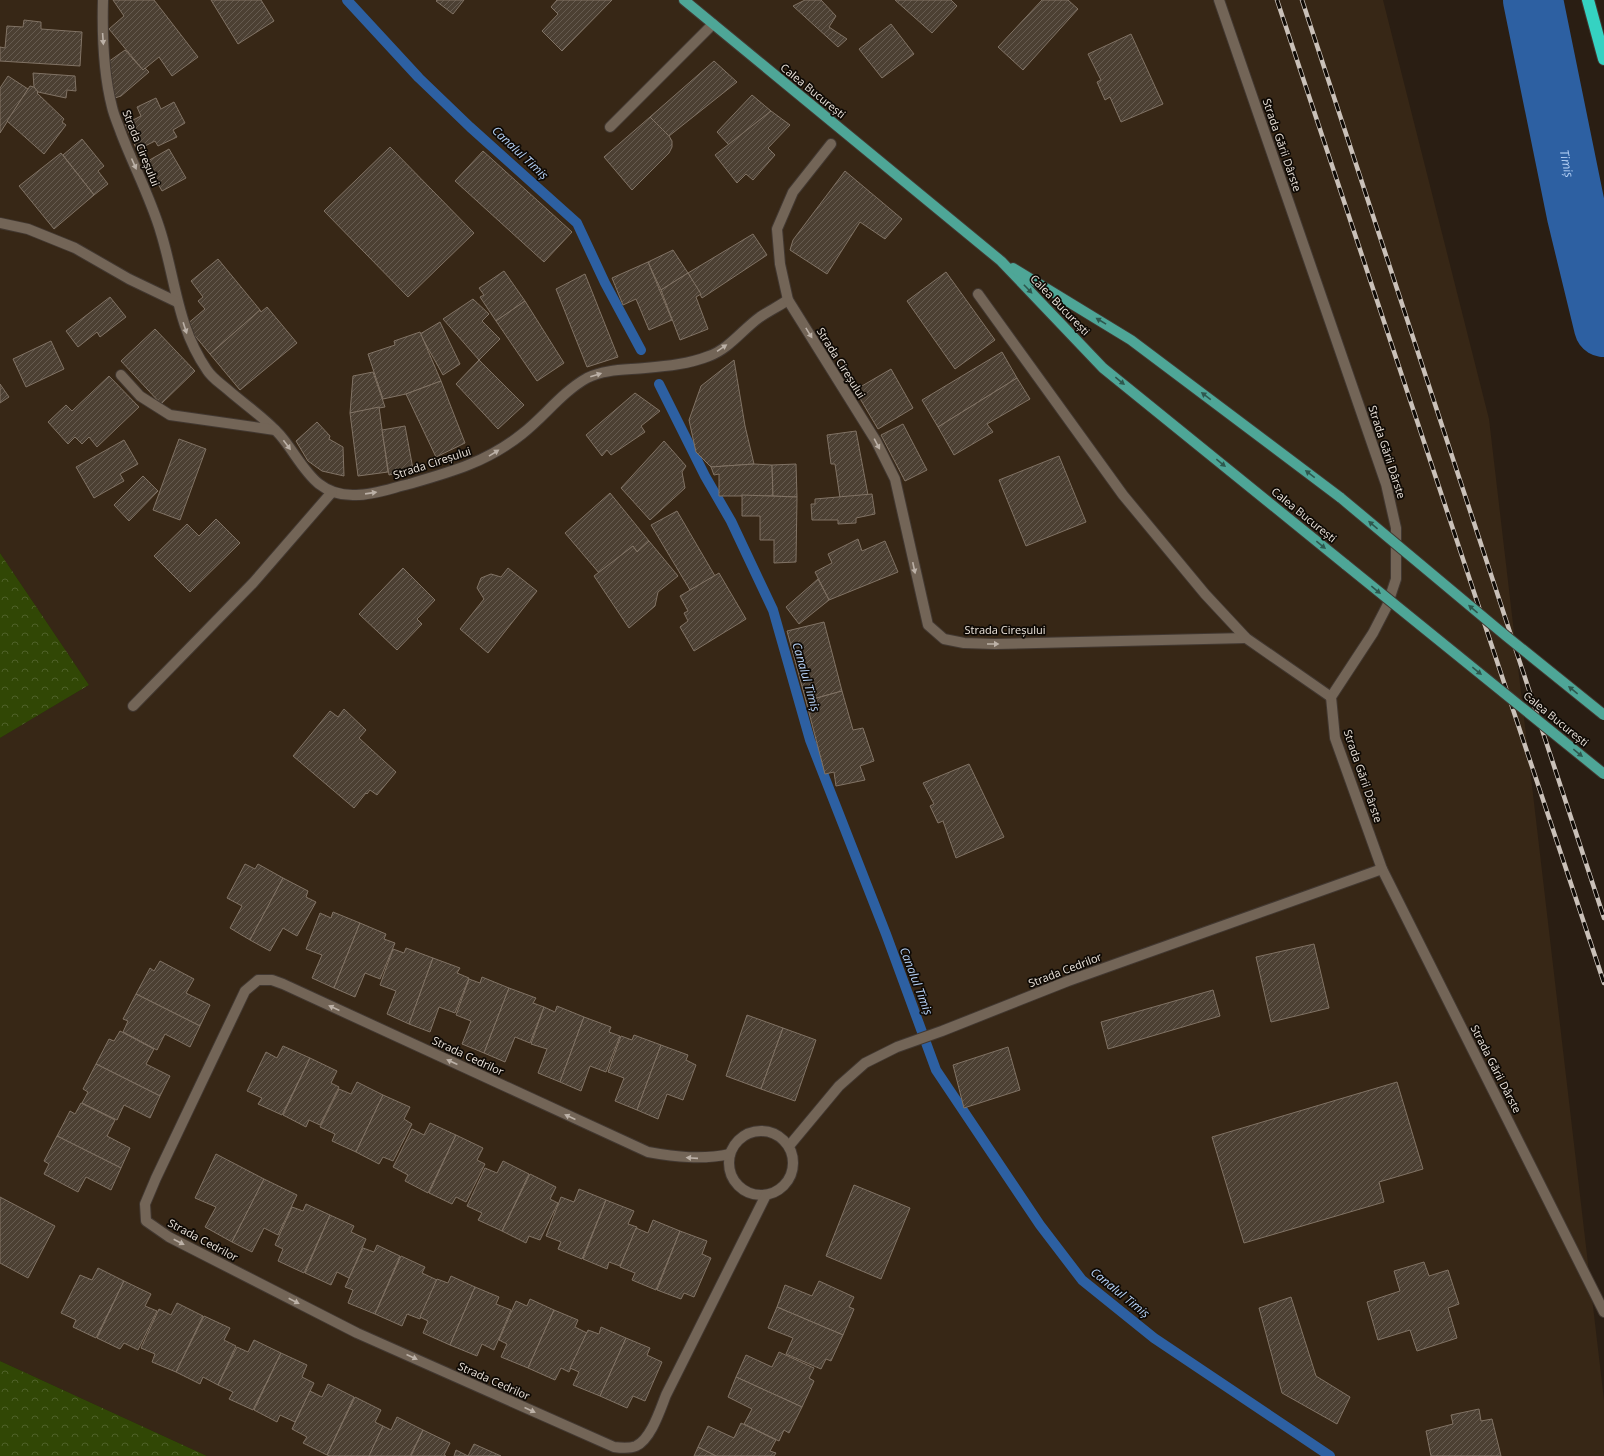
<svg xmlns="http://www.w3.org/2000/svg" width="1604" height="1456" font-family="'Open Sans',sans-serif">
	<defs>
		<pattern id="forest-crowns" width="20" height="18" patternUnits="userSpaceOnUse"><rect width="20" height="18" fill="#314705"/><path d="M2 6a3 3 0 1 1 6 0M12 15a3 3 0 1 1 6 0" fill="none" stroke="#4f6129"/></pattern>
		<pattern id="building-hatch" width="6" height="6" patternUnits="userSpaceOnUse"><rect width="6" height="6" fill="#4c4033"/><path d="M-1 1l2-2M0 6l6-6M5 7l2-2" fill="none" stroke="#665b50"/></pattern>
	</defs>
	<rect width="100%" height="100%" fill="#2a1e13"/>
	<!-- built -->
	<polygon fill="#372716" points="0,0 1383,0 1489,419 1604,1400 1604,1456 207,1456 0,1361 0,738 89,685 0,553"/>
	<!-- forest -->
	<g fill="url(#forest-crowns)">
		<polygon points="0,553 89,685 0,738"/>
		<polygon points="0,1361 207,1456 0,1456"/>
	</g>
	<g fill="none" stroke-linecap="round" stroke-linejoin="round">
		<!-- stream -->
		<g stroke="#2d60a2" stroke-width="10">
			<polyline points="347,0 419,78 470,127 577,223 605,283 641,350"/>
			<polyline points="659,384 705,476 731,521 773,610 810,740 886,934 936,1070 1040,1225 1082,1280 1154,1338 1330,1456"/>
		</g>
		<!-- river -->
		<path stroke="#2d60a2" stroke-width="60" id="s1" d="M1533 0 1577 216 1604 327"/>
	</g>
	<!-- building -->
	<g fill="url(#building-hatch)" stroke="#817365">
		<polygon points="113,0 154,0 198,57 172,76 159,57 143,70 109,29 124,16"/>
		<polygon points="211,0 261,0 274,21 238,44"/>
		<polygon points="437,0 464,0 453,14 436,1"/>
		<polygon points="557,0 612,0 562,51 542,31 558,14 551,7"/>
		<polygon points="805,0 821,0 836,16 829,27 847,39 838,47 793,6"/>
		<polygon points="895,0 951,0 957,6 932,33"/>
		<polygon points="1042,0 1068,0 1078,9 1023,70 998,47"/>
		<polygon points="24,20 41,22 41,29 82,32 80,66 0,61 0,47 5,48 7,26 23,27"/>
		<polygon points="891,24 914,54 882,78 859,49"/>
		<polygon points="1131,34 1163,104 1121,122 1110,97 1105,100 1097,82 1101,80 1088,54"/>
		<polygon points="125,50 143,70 145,68 149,72 121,96 115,98 108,62"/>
		<polygon points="714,61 737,82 669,136 650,117"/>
		<polygon points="33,73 75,76 76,91 67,90 66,98 38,92 34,87"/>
		<polygon points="8,76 28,89 0,133 0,88"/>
		<polygon points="30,86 34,87 38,92 37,93 64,119 62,122 66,125 44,154 7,121"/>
		<polygon points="752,95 771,111 729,145 717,132"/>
		<polygon points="156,98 161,109 174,102 185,123 173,130 177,137 158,146 155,141 137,150 125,124 141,116 137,107"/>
		<polygon points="771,111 790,125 768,148 775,155 753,180 746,174 737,183 715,155"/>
		<polygon points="650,117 669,136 672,141 672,147 669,153 632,190 604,157"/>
		<polygon points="82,139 104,166 98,171 108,184 94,195 63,155"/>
		<polygon points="390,147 474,233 408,297 324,211"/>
		<polygon points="169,149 186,178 162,191 146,162"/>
		<polygon points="483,151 572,232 544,262 455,181"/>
		<polygon points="61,153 94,195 54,229 19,186"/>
		<polygon points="845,171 902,219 885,239 860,222 827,274 790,250 793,240"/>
		<polygon points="753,234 767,255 702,298 688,273"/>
		<polygon points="673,250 688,273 661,290 648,262"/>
		<polygon points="218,259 260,310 210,354 186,325 205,309 198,301 203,297 191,281"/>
		<polygon points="648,262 672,320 649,330 636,299 623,305 612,278"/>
		<polygon points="504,271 525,301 496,321 480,297 484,295 479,288"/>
		<polygon points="946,272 995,340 955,369 907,301"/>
		<polygon points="688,273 701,294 696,297 708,329 680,340 661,290"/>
		<polygon points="585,274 618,357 587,367 556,289"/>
		<polygon points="110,297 126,317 100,337 97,332 78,347 66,331"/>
		<polygon points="473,299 489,314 482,321 500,339 479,360 443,319"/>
		<polygon points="525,301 564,363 537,381 496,321"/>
		<polygon points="267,307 297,343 240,390 210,354 260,310 261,312"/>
		<polygon points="440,322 460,364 443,375 420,334"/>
		<polygon points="155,329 195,371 161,404 121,361"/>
		<polygon points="420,332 441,381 406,394 383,399 368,354 395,345 394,341"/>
		<polygon points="51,341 64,369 26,387 13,359"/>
		<polygon points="1002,352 1017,378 938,427 922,400"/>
		<polygon points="479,360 524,405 498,429 456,384"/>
		<polygon points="734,360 745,426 754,464 711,467 696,452 689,420 701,386"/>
		<polygon points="891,369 913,408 878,429 855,390"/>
		<polygon points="373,372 385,407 350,413 353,376"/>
		<polygon points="109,376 139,407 97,447 89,437 82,444 75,437 68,444 48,422 66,405 72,411"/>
		<polygon points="1017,378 1030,399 987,424 993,432 954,455 938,427"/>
		<polygon points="441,381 465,443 436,457 406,394"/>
		<polygon points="0,384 9,397 0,403"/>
		<polygon points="635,393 660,411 641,426 645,432 611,455 607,450 602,456 586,435"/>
		<polygon points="379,407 388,472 358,476 350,413"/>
		<polygon points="317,422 330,436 329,439 343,447 344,476 322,471 308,461 296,441"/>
		<polygon points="903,424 927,470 905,481 881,435"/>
		<polygon points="405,426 413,469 389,475 382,430"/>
		<polygon points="856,431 868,495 840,498 835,464 831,464 827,435"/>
		<polygon points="179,439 206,449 180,520 153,510"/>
		<polygon points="124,440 138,464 120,474 124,481 94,498 76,467"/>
		<polygon points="664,441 686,466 682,472 685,488 650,520 621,488"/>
		<polygon points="1059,456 1086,522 1026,546 999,480"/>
		<polygon points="754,464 772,465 773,496 719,496 719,474 714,475 711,467"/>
		<polygon points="796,464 797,497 773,496 772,465"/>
		<polygon points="143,476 158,491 129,521 114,505"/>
		<polygon points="610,493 649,541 637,552 633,546 599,573 565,533"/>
		<polygon points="872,494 875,514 856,518 856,523 838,524 838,520 812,520 811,504 815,504 815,499"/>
		<polygon points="742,495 797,497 796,562 774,563 774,540 760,540 760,516 742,516"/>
		<polygon points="677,511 715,576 690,590 651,525"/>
		<polygon points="216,519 240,543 190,592 154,556 187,524 199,536"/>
		<polygon points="858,539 862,551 885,541 898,572 829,600 815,572 832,563 828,554"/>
		<polygon points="649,541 678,576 658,592 655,606 629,628 594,576 633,546 637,552"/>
		<polygon points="403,568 435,600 417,619 422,624 397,650 359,614"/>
		<polygon points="508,568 537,591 488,653 460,629 484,599 477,588 481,578 491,574 501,577"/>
		<polygon points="719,573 746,619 694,651 680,627 688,621 684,613 688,611 680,596"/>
		<polygon points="818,579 829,600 799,624 786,607"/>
		<polygon points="824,622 842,691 806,701 787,631"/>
		<polygon points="842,691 853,730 863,728 874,761 860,766 865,780 836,786 834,772 825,774 806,701"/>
		<polygon points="344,709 366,730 359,738 396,772 377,795 370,790 367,794 366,793 354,808 293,756 330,711 338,717"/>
		<polygon points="969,764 1004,837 956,858 943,821 938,823 930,806 934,804 923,783"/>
		<polygon points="245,864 255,869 258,864 283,878 250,940 230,928 242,906 227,898"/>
		<polygon points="283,878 308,891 306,897 316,902 297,936 283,928 270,951 250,940"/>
		<polygon points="333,912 360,923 334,988 312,978 322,955 306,949 320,913 331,918"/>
		<polygon points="360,923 386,934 384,939 395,943 380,979 365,973 355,997 334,988"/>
		<polygon points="1314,944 1329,1008 1271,1022 1256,957"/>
		<polygon points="406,948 433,958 409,1024 387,1014 396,991 380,985 393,949 404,953"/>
		<polygon points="433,958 460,968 457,973 469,978 455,1013 439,1007 430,1032 409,1024"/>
		<polygon points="160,961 194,979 186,993 210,1005 200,1026 136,994 150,968 154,971"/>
		<polygon points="482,977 509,988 484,1053 462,1044 471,1021 456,1015 469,979 480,983"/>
		<polygon points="509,988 536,998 533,1003 544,1007 530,1043 515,1037 505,1062 484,1053"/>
		<polygon points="1213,990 1220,1016 1108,1049 1101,1022"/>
		<polygon points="136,994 200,1026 190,1047 165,1034 157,1050 123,1032 128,1021 123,1019"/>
		<polygon points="557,1006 584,1017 560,1082 538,1073 547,1049 531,1044 544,1007 555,1012"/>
		<polygon points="747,1015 783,1028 761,1089 726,1076"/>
		<polygon points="584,1017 611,1027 609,1032 620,1036 606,1072 590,1066 581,1091 560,1082"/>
		<polygon points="783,1028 816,1040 795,1101 761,1089"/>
		<polygon points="120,1031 154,1049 146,1064 170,1076 160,1096 96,1064 109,1039 114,1041"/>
		<polygon points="634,1035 661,1045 637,1110 615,1101 624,1078 608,1072 621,1036 632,1040"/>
		<polygon points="661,1045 688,1055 686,1060 696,1065 683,1100 667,1094 658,1119 637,1110"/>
		<polygon points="283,1046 310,1058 282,1115 258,1104 262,1098 247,1091 266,1052 277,1058"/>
		<polygon points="1008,1047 1020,1090 964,1108 953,1065"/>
		<polygon points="310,1058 337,1071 331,1083 339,1087 320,1125 309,1120 306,1127 283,1115"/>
		<polygon points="96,1064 160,1096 150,1118 124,1105 117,1120 82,1103 88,1092 83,1089"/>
		<polygon points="357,1082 383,1095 356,1152 332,1141 335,1134 320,1127 339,1089 351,1094"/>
		<polygon points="1397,1082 1423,1169 1379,1182 1384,1202 1244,1243 1212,1137"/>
		<polygon points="383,1095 410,1107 404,1119 412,1124 393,1161 383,1157 379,1164 356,1152"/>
		<polygon points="81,1103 115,1120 107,1136 130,1148 121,1168 57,1136 70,1111 75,1114"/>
		<polygon points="430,1123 456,1135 428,1193 405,1181 408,1175 393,1167 412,1129 424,1135"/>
		<polygon points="456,1135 483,1148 477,1160 485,1164 466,1202 456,1197 452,1204 429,1193"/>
		<polygon points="57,1136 121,1168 111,1190 86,1177 78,1192 44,1174 49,1164 44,1161"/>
		<polygon points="216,1154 264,1179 232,1242 205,1227 216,1207 195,1198"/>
		<polygon points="503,1161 529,1174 502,1231 478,1220 482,1213 467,1206 485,1168 497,1173"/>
		<polygon points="530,1174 556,1187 550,1199 558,1203 540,1240 529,1236 526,1243 502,1231"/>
		<polygon points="264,1179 297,1195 278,1235 264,1228 252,1252 232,1242"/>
		<polygon points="854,1185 910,1208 881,1279 826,1256"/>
		<polygon points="579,1189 606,1200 582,1259 558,1249 561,1242 546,1236 561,1197 574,1202"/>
		<polygon points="0,1197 55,1226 28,1278 0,1263"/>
		<polygon points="606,1200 634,1211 628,1224 637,1227 620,1266 609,1262 607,1269 583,1259"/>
		<polygon points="306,1204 330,1215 304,1273 278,1261 283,1249 275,1245 292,1207 303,1211"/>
		<polygon points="330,1215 354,1226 351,1232 366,1239 349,1278 337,1272 331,1285 305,1273"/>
		<polygon points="653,1220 680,1231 656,1290 632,1280 635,1273 620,1267 636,1228 648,1233"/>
		<polygon points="680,1231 707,1241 702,1254 711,1258 694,1297 684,1293 681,1299 657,1290"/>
		<polygon points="377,1245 400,1256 375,1314 348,1303 353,1290 345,1287 363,1248 374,1252"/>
		<polygon points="401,1256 425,1267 422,1273 437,1280 420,1319 407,1314 402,1326 375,1314"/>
		<polygon points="1424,1262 1429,1276 1448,1270 1459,1304 1448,1308 1457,1338 1417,1351 1410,1330 1378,1340 1367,1302 1400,1291 1394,1271"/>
		<polygon points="98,1268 124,1281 96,1338 73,1327 76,1320 61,1313 80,1275 92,1280"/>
		<polygon points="451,1276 475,1287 450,1345 423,1333 428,1321 420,1317 437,1279 448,1283"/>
		<polygon points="124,1281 151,1294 145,1306 157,1311 138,1350 124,1343 120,1349 97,1338"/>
		<polygon points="819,1281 854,1297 849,1307 854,1309 843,1335 777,1307 785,1285 812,1296"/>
		<polygon points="475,1287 499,1297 496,1304 511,1310 494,1350 482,1344 477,1356 450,1345"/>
		<polygon points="1291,1297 1316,1376 1350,1397 1337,1424 1282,1393 1259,1308"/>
		<polygon points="530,1299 554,1310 528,1368 501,1357 507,1344 499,1340 516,1301 527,1306"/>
		<polygon points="177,1303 203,1316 176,1372 152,1362 155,1354 141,1348 159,1309 171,1315"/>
		<polygon points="777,1307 843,1335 831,1361 826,1359 821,1369 786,1354 793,1338 768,1328"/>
		<polygon points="554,1310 578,1320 575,1327 587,1333 569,1372 561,1368 555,1380 528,1368"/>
		<polygon points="204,1316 230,1328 224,1340 236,1346 218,1385 203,1377 200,1384 176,1372"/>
		<polygon points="601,1327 626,1338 600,1396 573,1385 579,1372 570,1368 588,1330 599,1334"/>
		<polygon points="626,1338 650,1348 647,1355 662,1362 645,1401 633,1396 627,1408 600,1396"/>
		<polygon points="254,1340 281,1353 253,1410 229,1399 233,1392 218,1385 237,1347 248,1352"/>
		<polygon points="779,1352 814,1368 809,1378 814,1381 802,1407 736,1377 746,1355 772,1367"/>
		<polygon points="281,1353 307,1365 302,1377 314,1383 295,1422 280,1415 277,1422 254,1410"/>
		<polygon points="736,1377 802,1407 789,1433 784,1430 779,1441 744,1424 752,1409 728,1397"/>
		<polygon points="328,1384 354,1397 327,1455 303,1443 307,1437 292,1429 310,1391 322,1397"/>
		<polygon points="355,1397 381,1410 375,1422 383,1426 369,1456 330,1456 327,1455"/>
		<polygon points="1479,1409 1481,1421 1492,1419 1501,1456 1431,1456 1426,1431 1453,1424 1451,1415"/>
		<polygon points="397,1417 423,1430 410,1456 369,1456 383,1426 391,1430"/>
		<polygon points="741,1423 776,1440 770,1451 776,1453 774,1456 716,1456 698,1447 708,1426 734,1438"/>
		<polygon points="423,1430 450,1443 444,1455 446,1456 411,1456"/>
		<polygon points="474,1444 501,1456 454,1456 456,1450 468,1456"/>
		<polygon points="698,1447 716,1456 694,1456"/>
	</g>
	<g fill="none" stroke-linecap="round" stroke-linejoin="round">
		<defs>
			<g id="street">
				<path d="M103 0C102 36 103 72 112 107 114 116 118 124 121 133 134 167 151 199 161 233 176 282 177 326 207 370 212 378 220 383 227 389 244 404 265 418 280 435 303 462 313 497 356 495 374 495 392 488 409 484 451 472 487 462 522 434 544 417 562 392 587 378 605 369 626 370 645 368 667 366 689 364 709 356 729 349 743 329 760 317 769 311 779 306 788 300"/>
				<polyline points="1219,0 1386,484 1396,528 1396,579 1387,606 1373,633 1331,697 1335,738 1382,869 1604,1312"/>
				<polyline points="610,127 713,24"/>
				<polyline points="831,144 793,192 777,229 780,264 788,300 876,441 895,479 928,625 944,639 964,643 995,644 1246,638"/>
				<polyline points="0,223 28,229 75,248 129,279 177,302"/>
				<polyline points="978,294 1123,495 1205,594 1246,638 1331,697"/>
				<polyline points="121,375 140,396 170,415 275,430"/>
				<polyline points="133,706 253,583 332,492"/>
				<circle cx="761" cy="1163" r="32"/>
				<polyline points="789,1146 839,1086 865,1063 897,1047 942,1031 1068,981 1382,869"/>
				<path d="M730 1154C702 1160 676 1157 648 1152L283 984 272 980H258L245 991 156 1178 145 1204 146 1221 169 1237 357 1333 614 1447C621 1448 629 1449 636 1446 651 1439 660 1410 666 1395L766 1195"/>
			</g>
			<g id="primary">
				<polyline points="684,0 1001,261 1103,368 1346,565"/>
				<polyline points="1013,268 1131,340 1341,498"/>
			</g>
			<polyline id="highway" points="1588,0 1604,59"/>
		</defs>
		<!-- street casing -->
		<use href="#street" stroke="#423831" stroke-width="12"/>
		<!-- primary casing -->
		<use href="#primary" stroke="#423831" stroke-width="12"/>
		<!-- highway casing -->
		<use href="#highway" stroke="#423831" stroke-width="14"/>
		<!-- street -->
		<use href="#street" stroke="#736557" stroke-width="10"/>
		<!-- primary -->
		<use href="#primary" stroke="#4ea697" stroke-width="10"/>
		<!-- highway -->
		<use href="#highway" stroke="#35d2c2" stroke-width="12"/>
		<defs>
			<g id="rail">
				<polyline points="1277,0 1604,983"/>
				<polyline points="1302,0 1604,918"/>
			</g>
		</defs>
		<!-- rail casing -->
		<use href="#rail" stroke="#cac1b9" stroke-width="4.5"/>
		<!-- rail -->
		<use href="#rail" stroke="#0f0a05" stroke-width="3" stroke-dasharray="9" stroke-linecap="butt"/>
		<defs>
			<g id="primary-bridge">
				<polyline points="1341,498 1506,636 1604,715"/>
				<polyline points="1346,565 1604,774"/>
			</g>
		</defs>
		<!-- primary-bridge casing -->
		<use href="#primary-bridge" stroke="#423831" stroke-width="12" stroke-linecap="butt"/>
		<!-- primary-bridge -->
		<use href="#primary-bridge" stroke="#4ea697" stroke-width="10"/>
	</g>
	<!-- one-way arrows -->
	<defs><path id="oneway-solid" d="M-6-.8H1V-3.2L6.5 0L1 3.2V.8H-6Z"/></defs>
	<g fill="#bcb1a7">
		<use href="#oneway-solid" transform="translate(103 39) rotate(86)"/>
		<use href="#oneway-solid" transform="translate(134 164) rotate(66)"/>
		<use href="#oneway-solid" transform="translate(185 328) rotate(72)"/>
		<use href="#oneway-solid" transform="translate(809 333) rotate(58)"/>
		<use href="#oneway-solid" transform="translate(722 348) rotate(-34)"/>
		<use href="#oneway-solid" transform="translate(596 375) rotate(-17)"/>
		<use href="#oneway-solid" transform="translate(877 444) rotate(62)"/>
		<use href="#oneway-solid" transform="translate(287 445) rotate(53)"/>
		<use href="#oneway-solid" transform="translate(494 453) rotate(-32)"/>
		<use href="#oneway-solid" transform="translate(371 493) rotate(-8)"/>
		<use href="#oneway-solid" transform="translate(914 568) rotate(78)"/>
		<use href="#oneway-solid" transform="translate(993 644)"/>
		<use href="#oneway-solid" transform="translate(334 1008) rotate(-155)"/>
		<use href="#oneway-solid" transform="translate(452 1062) rotate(-155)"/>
		<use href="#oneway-solid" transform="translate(570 1117) rotate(-155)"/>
		<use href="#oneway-solid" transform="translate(692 1158) rotate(-176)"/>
		<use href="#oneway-solid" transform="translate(179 1242) rotate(27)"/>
		<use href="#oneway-solid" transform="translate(294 1301) rotate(27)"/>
		<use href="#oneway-solid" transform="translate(412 1357) rotate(24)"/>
		<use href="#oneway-solid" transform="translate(530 1410) rotate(24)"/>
	</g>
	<g fill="#2e584e">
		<use href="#oneway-solid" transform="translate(1028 289) rotate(46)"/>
		<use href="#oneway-solid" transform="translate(1101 321) rotate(-149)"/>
		<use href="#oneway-solid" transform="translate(1120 381) rotate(39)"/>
		<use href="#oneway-solid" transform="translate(1206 396) rotate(-143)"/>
		<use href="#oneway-solid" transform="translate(1221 463) rotate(39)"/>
		<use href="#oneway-solid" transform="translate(1310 474) rotate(-143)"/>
		<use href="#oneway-solid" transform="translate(1373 525) rotate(-140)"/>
		<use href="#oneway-solid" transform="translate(1321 545) rotate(39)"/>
		<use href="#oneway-solid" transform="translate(1376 590) rotate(39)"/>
		<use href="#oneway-solid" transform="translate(1473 609) rotate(-140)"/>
		<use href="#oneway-solid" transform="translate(1477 671) rotate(39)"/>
		<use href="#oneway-solid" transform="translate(1573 690) rotate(-141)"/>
		<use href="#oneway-solid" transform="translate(1578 753) rotate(39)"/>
	</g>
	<g text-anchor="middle" stroke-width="3.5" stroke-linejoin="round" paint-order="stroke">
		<!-- street labels -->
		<g font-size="11" fill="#ece4dc" stroke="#0f0a05">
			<text transform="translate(813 91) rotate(39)" y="4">Calea București</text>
			<text transform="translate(1282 145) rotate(71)" y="4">Strada Gării Dârste</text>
			<text transform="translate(141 148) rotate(68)" y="4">Strada Cireșului</text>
			<text transform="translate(1060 305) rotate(46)" y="4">Calea București</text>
			<text transform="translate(841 363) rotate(58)" y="4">Strada Cireșului</text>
			<text transform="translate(1387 452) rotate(72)" y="4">Strada Gării Dârste</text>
			<text transform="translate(432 463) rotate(-18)" y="4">Strada Cireșului</text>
			<text transform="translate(1304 515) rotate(39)" y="4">Calea București</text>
			<text x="1005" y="634">Strada Cireșului</text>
			<text transform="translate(1556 719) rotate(39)" y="4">Calea București</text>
			<text transform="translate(1363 776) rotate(71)" y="4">Strada Gării Dârste</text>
			<text transform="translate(1065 970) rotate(-21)" y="4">Strada Cedrilor</text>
			<text transform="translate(468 1056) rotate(25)" y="4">Strada Cedrilor</text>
			<text transform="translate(1496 1069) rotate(63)" y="4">Strada Gării Dârste</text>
			<text transform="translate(203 1240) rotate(28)" y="4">Strada Cedrilor</text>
			<text transform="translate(494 1381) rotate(24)" y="4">Strada Cedrilor</text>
		</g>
		<!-- water labels -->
		<g font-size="12" font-style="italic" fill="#b6d2f7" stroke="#0f0a05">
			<text transform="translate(520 153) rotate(43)" y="4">Canalul Timiș</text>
			<text dy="4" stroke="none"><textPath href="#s1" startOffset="167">Timiș</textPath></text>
			<text transform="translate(806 677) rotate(74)" y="4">Canalul Timiș</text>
			<text transform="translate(916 981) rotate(69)" y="4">Canalul Timiș</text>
			<text transform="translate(1120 1293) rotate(39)" y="4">Canalul Timiș</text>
		</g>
	</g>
</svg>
